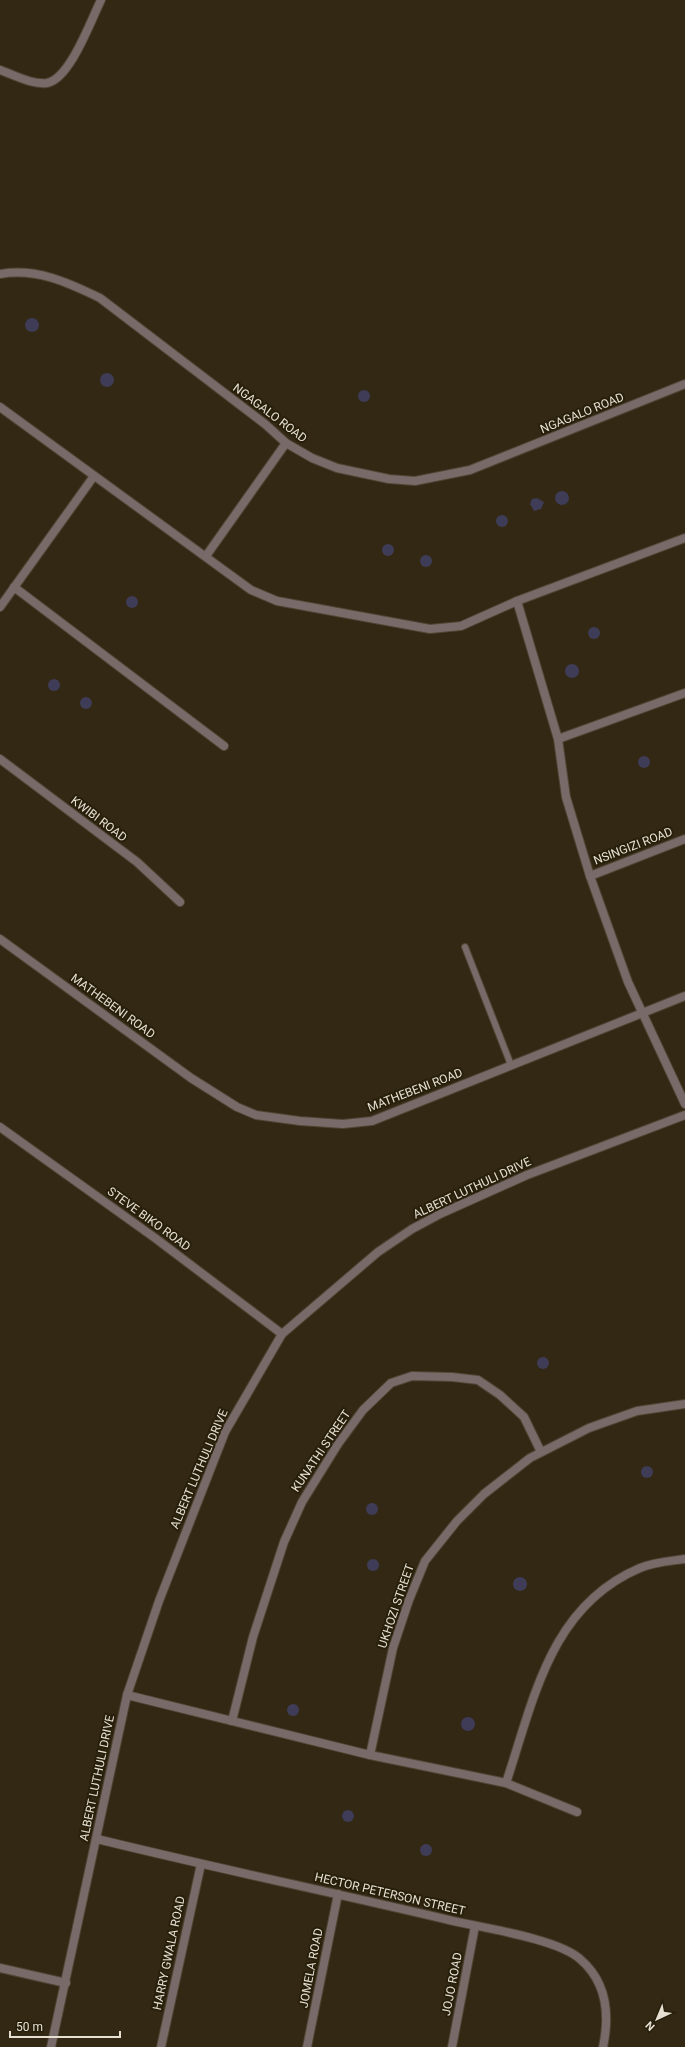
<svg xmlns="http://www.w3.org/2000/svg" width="685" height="2047" font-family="Roboto,sans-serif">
	<rect width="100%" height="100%" fill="#322814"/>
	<!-- building -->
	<g fill="#3f3c58">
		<circle cx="32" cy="325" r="7"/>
		<circle cx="107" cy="380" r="7"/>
		<circle cx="364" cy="396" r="6"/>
		<circle cx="562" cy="498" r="7"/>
		<polygon points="537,498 544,502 541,509 534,511 530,504 532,499"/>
		<circle cx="502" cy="521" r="6"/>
		<circle cx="388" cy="550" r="6"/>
		<circle cx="426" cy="561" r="6"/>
		<circle cx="132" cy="602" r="6"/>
		<circle cx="594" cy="633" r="6"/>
		<circle cx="572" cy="671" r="7"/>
		<circle cx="54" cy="685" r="6"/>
		<circle cx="86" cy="703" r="6"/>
		<circle cx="644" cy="762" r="6"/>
		<circle cx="543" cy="1363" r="6"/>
		<circle cx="647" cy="1472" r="6"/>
		<circle cx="372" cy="1509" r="6"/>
		<circle cx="373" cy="1565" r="6"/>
		<circle cx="520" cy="1584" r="7"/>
		<circle cx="293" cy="1710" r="6"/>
		<circle cx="468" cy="1724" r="7"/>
		<circle cx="348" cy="1816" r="6"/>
		<circle cx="426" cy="1850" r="6"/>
	</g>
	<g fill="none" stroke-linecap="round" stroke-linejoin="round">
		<defs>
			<polyline id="service" points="465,947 511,1065"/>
			<g id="minor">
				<path d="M0 70C14 75 32 85 47 83 70 79 91 20 101 0"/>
				<path d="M0 274C37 268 67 282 100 298L265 424 286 443 312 458 337 468 389 479 415 481 470 470 685 384"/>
				<polyline points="0,407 251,590 277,601 430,629 461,626 517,601 685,538"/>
				<polyline points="206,556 286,443"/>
				<polyline points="14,587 224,746"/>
				<polyline points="517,601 558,739 566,797 590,876 628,982 685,1104"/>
				<polyline points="0,607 94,476"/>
				<polyline points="558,739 685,693"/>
				<polyline points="0,759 137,862 180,902"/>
				<polyline points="590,876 685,839"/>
				<polyline points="0,939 191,1078 237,1107 256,1115 300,1121 343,1124 372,1121 685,996"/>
				<polyline points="0,1127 155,1238 282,1334"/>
				<polyline points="127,1695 370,1755 506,1783 577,1812"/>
				<polyline points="232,1721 253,1637 284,1542 302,1502 338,1444 363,1410 391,1383 412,1376 452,1377 478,1380 500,1395 524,1417 541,1452"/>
				<polyline points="370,1755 393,1648 409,1600 425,1561 457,1521 484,1494 530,1458 589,1428 637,1411 685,1404"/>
				<path d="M506 1783C534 1699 550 1606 640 1568 654 1562 671 1561 685 1559"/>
				<path d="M97 1839C215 1868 335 1893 453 1921 484 1928 558 1939 580 1959 607 1982 610 2014 603 2047"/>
				<polyline points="0,1968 66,1983"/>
				<polyline points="161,2047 201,1864"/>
				<polyline points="307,2047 338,1894"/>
				<polyline points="452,2047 475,1926"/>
			</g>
			<polyline id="tertiary" points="51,2047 127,1695 159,1601 225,1432 282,1334 378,1252 412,1229 440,1214 527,1175 685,1115"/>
		</defs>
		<!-- service casing -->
		<use href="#service" stroke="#4f4533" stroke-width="8"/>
		<!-- minor casing -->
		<use href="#minor" stroke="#4f4533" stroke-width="10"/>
		<!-- tertiary casing -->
		<use href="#tertiary" stroke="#4f4533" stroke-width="10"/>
		<!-- service -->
		<use href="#service" stroke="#776a69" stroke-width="6"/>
		<!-- minor -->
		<use href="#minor" stroke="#776a69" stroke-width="8"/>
		<!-- tertiary -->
		<use href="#tertiary" stroke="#776a69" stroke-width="8"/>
	</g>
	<g text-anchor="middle" stroke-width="4" stroke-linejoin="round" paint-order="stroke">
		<!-- street labels -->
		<g font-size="12" fill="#e6e0d3" stroke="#281f0a">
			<text transform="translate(270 413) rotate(37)" y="4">NGAGALO ROAD</text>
			<text transform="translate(582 413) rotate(-22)" y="4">NGAGALO ROAD</text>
			<text transform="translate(99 819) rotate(37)" y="4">KWIBI ROAD</text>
			<text transform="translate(633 846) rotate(-21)" y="4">NSINGIZI ROAD</text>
			<text transform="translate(113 1006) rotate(36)" y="4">MATHEBENI ROAD</text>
			<text transform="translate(415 1090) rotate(-21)" y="4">MATHEBENI ROAD</text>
			<text transform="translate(472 1188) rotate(-25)" y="4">ALBERT LUTHULI DRIVE</text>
			<text transform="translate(149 1219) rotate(36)" y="4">STEVE BIKO ROAD</text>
			<text transform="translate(321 1451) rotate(-56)" y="4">KUNATHI STREET</text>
			<text transform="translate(199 1469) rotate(-67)" y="4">ALBERT LUTHULI DRIVE</text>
			<text transform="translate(396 1606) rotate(-71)" y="4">UKHOZI STREET</text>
			<text transform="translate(97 1778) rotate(-78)" y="4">ALBERT LUTHULI DRIVE</text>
			<text transform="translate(390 1894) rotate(13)" y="4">HECTOR PETERSON STREET</text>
			<text transform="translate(169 1953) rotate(-78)" y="4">HARRY GWALA ROAD</text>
			<text transform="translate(311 1968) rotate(-79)" y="4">JOMELA ROAD</text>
			<text transform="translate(452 1984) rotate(-79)" y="4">JOJO ROAD</text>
		</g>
	</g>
	<!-- north arrow -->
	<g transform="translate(657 2019) rotate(224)" stroke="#281f0a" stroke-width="3" paint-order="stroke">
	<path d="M0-3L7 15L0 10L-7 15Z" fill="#e6e0d3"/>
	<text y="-6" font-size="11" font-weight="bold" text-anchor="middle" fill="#e6e0d3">N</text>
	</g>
	<!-- scale -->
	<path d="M10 2031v6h110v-6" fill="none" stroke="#e6e0d3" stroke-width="2"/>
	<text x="16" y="2031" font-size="12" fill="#e6e0d3" stroke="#281f0a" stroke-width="3" paint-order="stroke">50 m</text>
</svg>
